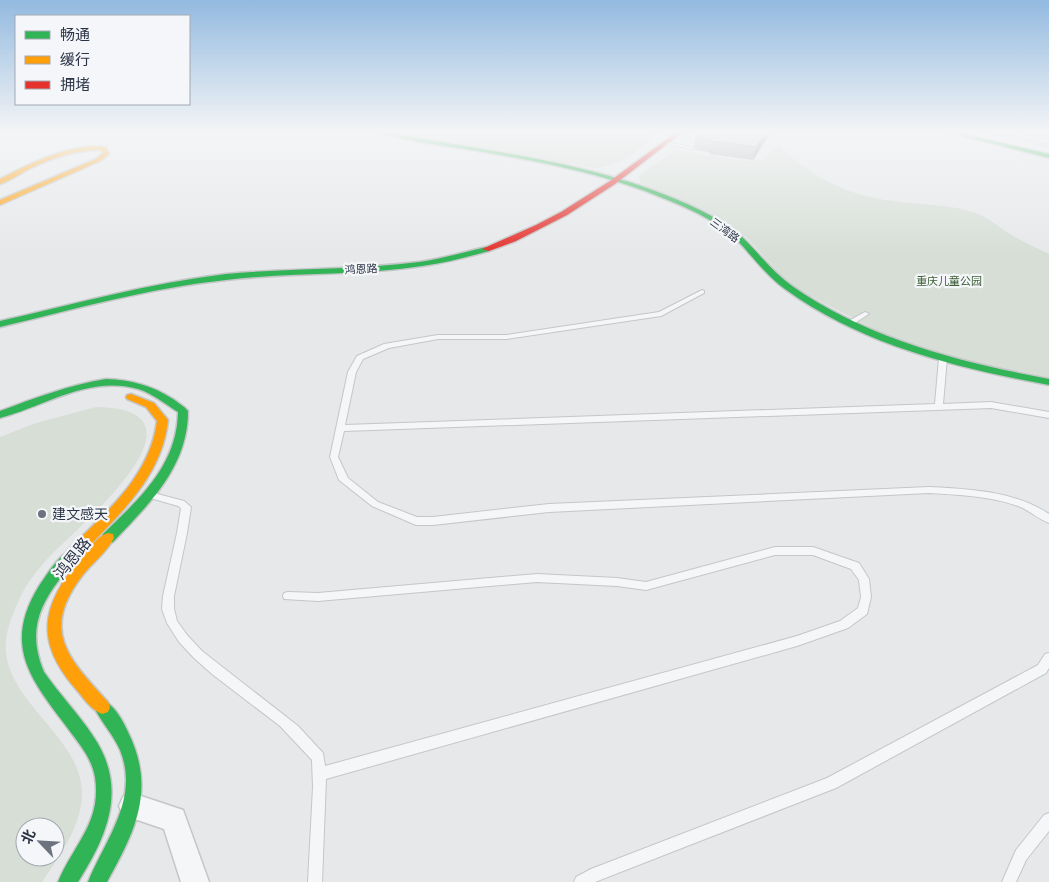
<svg xmlns="http://www.w3.org/2000/svg" width="1049" height="882" font-family="'Noto Sans','Noto Sans SC',sans-serif">
	<rect width="100%" height="100%" fill="#e6e8ea"/>
	<!-- built -->
	<polygon fill="#d4d7dd" points="977,131 1049,131 1049,148"/>
	<!-- green -->
	<g fill="#d6ded6" fill-rule="evenodd">
		<path d="M387 131H659L652 135 651 141C632 155 617 167 593 168Z"/>
		<path d="M779 144C803 174 847 194 885 200 915 205 946 203 976 213 987 217 995 224 1005 231 1019 240 1034 247 1049 254V378L1013 372 897 341 791 286 745 236 640 183 639 176 675 150 745 161 763 160Z"/>
		<path d="M96 407C221 409 79 526 50 556 37 570 25 585 18 602 11 617 4 636 6 653 12 709 92 744 81 805 76 834 58 858 42 882H0V437L36 423ZM25 827H55V857H25Z"/>
	</g>
	<g fill="none" stroke-linecap="round" stroke-linejoin="round">
		<defs>
			<g id="lane">
				<polygon points="997,131 1003,131 1049,141 1049,143"/>
				<polygon points="1026,131 1049,133 1049,135 1024,133 1024,132"/>
				<polygon points="664,142 692,147 694,148 692,149 666,144 664,143"/>
				<path d="M702 290 704 291V293L661 316 507 339H438L389 348 363 359 356 372 345 425 935 404 939 358 943 356 947 358 943 404 991 402 1049 412V418L991 408 344 431 338 457 348 478 378 502 417 517H433L549 504 929 487C970 489 1014 491 1049 514V523C1038 519 1029 510 1018 506 990 496 959 495 929 493L549 512 433 525H416L372 506 339 480 330 457 348 372 357 356 384 344 438 335H507L659 312Z"/>
				<polygon points="865,312 869,314 867,315 852,325 846,325 845,323"/>
				<polygon points="150,492 184,501 191,507 187,533 174,596 174,609 177,621 187,635 202,651 298,726 323,753 325,766 797,636 840,621 858,608 861,597 859,580 851,569 813,555 775,555 646,590 617,586 537,582 318,601 284,599 283,596 284,593 288,592 318,593 537,574 617,578 646,582 775,547 813,547 859,563 869,579 871,597 867,614 848,628 797,646 326,779 322,882 308,882 313,787 312,760 280,726 212,674 194,658 179,642 167,623 162,609 163,596 177,533 181,508 178,506 147,497 145,495 147,493"/>
				<polygon points="1049,653 1049,668 1046,673 836,788 595,882 574,882 576,877 591,869 827,778 1038,665 1045,654"/>
				<polygon points="1049,813 1049,831 1026,860 1016,882 1002,882 1016,850 1044,815"/>
			</g>
			<polygon id="street" points="132,793 183,810 209,882 181,882 164,829 123,815 119,806 123,797"/>
			<g id="fast">
				<path d="M373 131H382C490 153 600 161 700 210 714 217 729 225 741 236 758 252 772 272 792 286 868 339 959 362 1049 379V385C957 368 862 345 785 289 765 275 752 255 735 238 711 216 675 203 645 191 587 170 526 159 465 149 442 146 418 142 395 137 388 135 379 134 373 131Z"/>
				<polygon points="943,131 951,131 1049,154 1049,158"/>
				<path d="M486 247 490 249 489 251C467 257 445 263 422 266 358 276 291 272 226 280 149 288 75 309 0 327V321C75 304 150 283 226 274 291 268 355 270 419 262 442 259 464 252 486 247Z"/>
				<path d="M106 379C131 380 151 385 173 399 178 403 184 406 188 411 188 467 149 504 113 542L108 543 103 542 102 538 103 534C139 499 177 466 178 412 165 404 152 393 138 389 89 375 45 406 0 418V411C35 398 69 385 106 379Z"/>
				<path d="M72 550 77 551 79 555C74 564 65 572 59 580 36 610 29 636 44 672 59 694 78 713 93 736 128 787 108 835 78 882H58C73 845 102 823 95 777 92 760 82 747 72 734 35 684 0 649 39 586 47 575 59 554 72 550Z"/>
				<path d="M102 700C114 704 123 721 128 732 156 789 136 830 107 882H88C105 840 140 799 120 750 113 734 101 722 94 707L96 702Z"/>
			</g>
			<g id="slow">
				<path d="M90 146 106 147 109 154 100 161 0 205V200L96 159 103 153 101 150C75 150 52 158 29 169 19 174 10 181 0 184V179C29 164 57 150 90 146Z"/>
				<path d="M131 394 154 403 168 420C162 479 115 518 77 559L72 560 67 559 65 555 67 551C105 513 150 477 157 421L146 407 127 399 126 397 127 395Z"/>
				<path d="M108 533 113 534 114 538C107 552 92 563 82 576 40 631 69 659 108 702L110 707 108 712 102 714C91 710 83 697 75 688 34 640 42 605 80 559 88 550 97 536 108 533Z"/>
			</g>
			<polygon id="jam" points="678,131 684,131 615,184 567,215 516,241 489,251 482,249 536,225 561,212 610,181"/>
		</defs>
		<!-- lane casing -->
		<use href="#lane" stroke="#c4c6c8" stroke-width="2"/>
		<!-- street casing -->
		<use href="#street" stroke="#c4c6c8" stroke-width="3"/>
		<!-- fast casing -->
		<use href="#fast" stroke="#c4c6c8" stroke-width="3"/>
		<!-- slow casing -->
		<use href="#slow" stroke="#c4c6c8" stroke-width="3"/>
		<!-- jam casing -->
		<use href="#jam" stroke="#c4c6c8" stroke-width="3"/>
		<!-- lane -->
		<use href="#lane" fill="#f5f6f7" fill-rule="evenodd"/>
		<!-- street -->
		<use href="#street" fill="#f5f6f7" fill-rule="evenodd"/>
		<!-- fast -->
		<use href="#fast" fill="#30b455" fill-rule="evenodd"/>
		<!-- slow -->
		<use href="#slow" fill="#ff9f0a" fill-rule="evenodd"/>
		<!-- jam -->
		<use href="#jam" fill="#e5322d" fill-rule="evenodd"/>
	</g>
	<!-- wall -->
	<polygon fill="#b1b3b5" points="696,133 770,133 753,160 709,154 709,152 695,150 695,147 694,146"/>
	<!-- shaded-wall -->
	<polygon fill="#909294" points="766,131 770,131 770,133 753,160 756,147"/>
	<!-- building -->
	<polygon fill="#ced0d3" stroke="#909294" points="698,131 767,131 756,147 711,141 712,140 696,137 698,135 696,133"/>
	<!-- sky -->
	<linearGradient id="sky" x2="0" y2="1"><stop stop-color="#93bae0"/><stop offset="0.52" stop-color="#f4f5f6"/><stop offset="1" stop-color="#f4f5f6" stop-opacity="0"/></linearGradient>
	<rect width="1049" height="254" fill="url(#sky)"/>
	<!-- markers -->
	<circle fill="#6c737f" stroke="#f4f6f9" stroke-width="2" cx="42" cy="514" r="5"/>
	<g text-anchor="middle" stroke-width="4.5" stroke-linejoin="round" paint-order="stroke">
		<!-- far-street labels -->
		<g font-size="11" fill="#2b3445" stroke="#f4f6f9">
			<text transform="translate(725 230) rotate(36)" y="4">三湾路</text>
			<text transform="translate(361 269) rotate(-3)" y="4">鸿恩路</text>
		</g>
		<!-- far-park labels -->
		<g font-size="11" fill="#3f6138" stroke="#f4f6f9">
			<text x="949" y="285">重庆儿童公园</text>
		</g>
		<!-- poi labels -->
		<g font-size="14" fill="#2b3445" stroke="#f4f6f9" text-anchor="start">
			<text x="52" y="519">建文感天</text>
		</g>
		<!-- near-street labels -->
		<g font-size="16" fill="#2b3445" stroke="#f4f6f9">
			<text transform="translate(72 558) rotate(-52)" y="6">鸿恩路</text>
		</g>
	</g>
	<!-- legend -->
	<rect x="15" y="15" width="175" height="90" fill="#f4f6f9" stroke="#a4a8b1"/>
	<rect x="25" y="31" width="25" height="8" fill="#30b455" stroke="#a4a8b1"/>
	<text x="60" y="40" font-size="15" fill="#2b3445">畅通</text>
	<rect x="25" y="56" width="25" height="8" fill="#ff9f0a" stroke="#a4a8b1"/>
	<text x="60" y="65" font-size="15" fill="#2b3445">缓行</text>
	<rect x="25" y="81" width="25" height="8" fill="#e5322d" stroke="#a4a8b1"/>
	<text x="60" y="90" font-size="15" fill="#2b3445">拥堵</text>
	<!-- north arrow -->
	<g transform="translate(40 842) rotate(295)"><circle r="24" fill="#f4f6f9" stroke="#a4a8b1"/>
	<path d="M0-4L9 19L0 12L-9 19Z" fill="#6c737f"/>
	<text y="-8" font-size="14" font-weight="bold" text-anchor="middle" fill="#2b3445">北</text>
	</g>
</svg>
